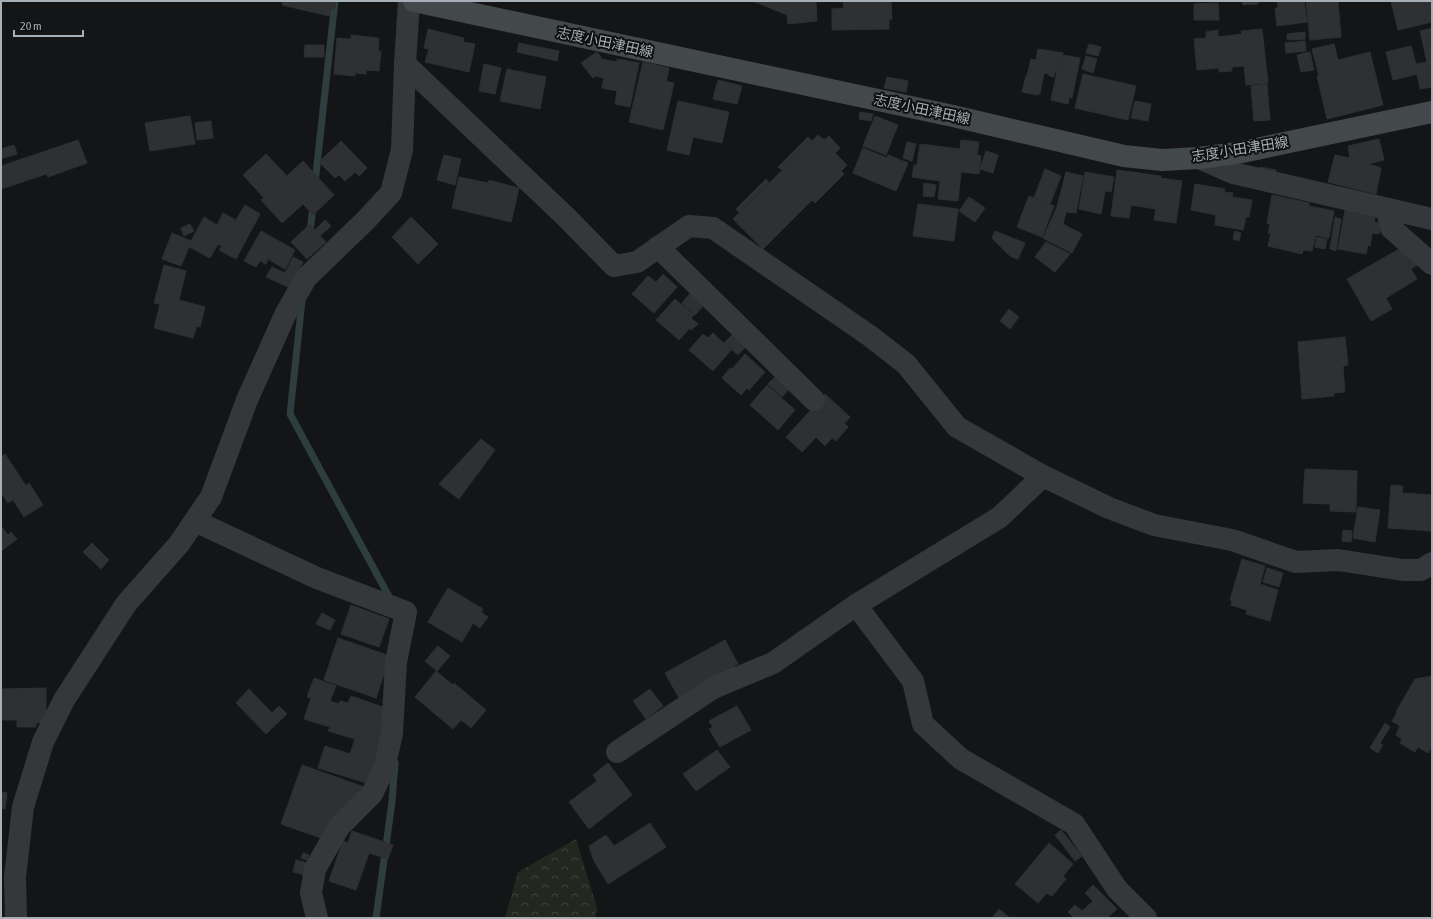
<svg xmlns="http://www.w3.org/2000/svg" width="1433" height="919" font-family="'Asap Condensed','Noto Sans JP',sans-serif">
	<defs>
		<pattern id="forest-crowns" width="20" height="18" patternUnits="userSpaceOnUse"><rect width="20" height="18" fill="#222820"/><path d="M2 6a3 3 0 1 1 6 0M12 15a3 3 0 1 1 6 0" fill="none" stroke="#3f453e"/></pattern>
	</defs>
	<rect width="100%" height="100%" fill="#141516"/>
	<!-- forest -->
	<polygon fill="url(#forest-crowns)" points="576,839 597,908 595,918 505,918 518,872"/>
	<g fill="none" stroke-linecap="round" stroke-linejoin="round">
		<!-- stream -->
		<g stroke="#2e3d3e" stroke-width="7">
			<polyline points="315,183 335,1"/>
			<polyline points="310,233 313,205"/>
			<polyline points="302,301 290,414 392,602"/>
			<polyline points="376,918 392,802 395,763"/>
		</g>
	</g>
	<!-- building -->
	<g fill="#2f3032" stroke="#2e2f32">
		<polygon points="283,1 336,1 334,9 331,8 329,16 282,5"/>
		<polygon points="753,1 816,1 817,21 788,24 787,15"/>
		<polygon points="843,1 891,1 892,19 889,19 889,29 832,30 832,9 844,8"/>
		<polygon points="1242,1 1258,1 1258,4 1243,5"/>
		<polygon points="1277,1 1304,1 1307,22 1277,26 1275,8 1278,8"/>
		<polygon points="1306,1 1338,1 1341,37 1310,40"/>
		<polygon points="1391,1 1432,1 1432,22 1398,30"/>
		<polygon points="1218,3 1219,20 1194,20 1194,4"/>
		<polygon points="1432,28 1432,87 1420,89 1417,74 1393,80 1386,52 1411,46 1416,64 1427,62 1420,31"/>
		<polygon points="428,29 464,38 463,42 475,44 469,72 425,62 429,49 424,48"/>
		<polygon points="1262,29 1268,83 1246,85 1244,66 1232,67 1232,71 1219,72 1219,68 1197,70 1194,39 1206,38 1206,32 1218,30 1218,37 1242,34 1241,31"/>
		<polygon points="1305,32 1305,39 1287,40 1287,34"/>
		<polygon points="351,35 379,38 378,51 381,51 379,71 366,70 366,74 355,73 355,76 334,74 337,38 351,39"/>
		<polygon points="1305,41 1306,51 1286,53 1285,43"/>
		<polygon points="519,43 559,51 557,61 517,52"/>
		<polygon points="1089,44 1101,47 1098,56 1086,53"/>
		<polygon points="1334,44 1338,60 1370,52 1383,105 1327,119 1317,76 1319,76 1312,49"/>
		<polygon points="305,45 324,45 324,57 304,57"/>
		<polygon points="1038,49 1063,53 1059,72 1055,72 1054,77 1049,76 1049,74 1044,73 1040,94 1037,94 1037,95 1022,92 1026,76 1027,76 1031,59 1036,60"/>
		<polygon points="597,52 602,59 617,62 617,59 639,63 630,107 615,104 617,91 602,88 604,78 595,76 593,78 581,63"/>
		<polygon points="1310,52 1314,70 1301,72 1297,55"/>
		<polygon points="1063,55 1080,58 1072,98 1069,97 1068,104 1051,100 1057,72 1059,72"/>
		<polygon points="1086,56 1097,59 1093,73 1082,69"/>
		<polygon points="643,62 669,68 666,82 651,78 651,82 639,79"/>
		<polygon points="484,64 501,68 495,94 479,91"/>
		<polygon points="507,69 546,77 540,109 500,101"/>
		<polygon points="1083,74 1136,86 1128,120 1075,108"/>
		<polygon points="887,77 908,81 906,92 884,88"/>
		<polygon points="651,78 674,83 663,130 629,122 639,79 651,82"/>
		<polygon points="718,80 742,86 737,104 713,99"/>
		<polygon points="1267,84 1270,120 1254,121 1251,86"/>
		<polygon points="678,101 729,112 722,143 693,137 689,155 667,150"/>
		<polygon points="1135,101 1151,104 1148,121 1131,118"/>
		<polygon points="860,112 873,114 871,121 859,119"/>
		<polygon points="190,116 195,144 150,151 145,123"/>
		<polygon points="875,116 898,125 886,155 863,146"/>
		<polygon points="211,121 213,138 197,140 195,123"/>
		<polygon points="818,135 824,140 829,136 840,148 835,153 847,165 763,249 733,219"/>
		<polygon points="808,137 812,141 782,170 778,167"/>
		<polygon points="1379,139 1384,160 1368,164 1381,168 1376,194 1328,182 1335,155 1350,158 1348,146"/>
		<polygon points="78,140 87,163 48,177 46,174 1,189 1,166"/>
		<polygon points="961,140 979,142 977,155 981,156 979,174 961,172 958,201 938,199 940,181 912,177 914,165 917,165 920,144 960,149"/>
		<polygon points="341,141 367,168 359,176 355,172 345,181 339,175 335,178 319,162"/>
		<polygon points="907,142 916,144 912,161 903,158"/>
		<polygon points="14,145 17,154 1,159 1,149"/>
		<polygon points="863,148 887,158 888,155 908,163 896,191 853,173"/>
		<polygon points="986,151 998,155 993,173 980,169"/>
		<polygon points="266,154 287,176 303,161 334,195 313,215 303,204 282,223 261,200 264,198 243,175"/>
		<polygon points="444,155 461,159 455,185 437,180"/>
		<polygon points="1260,167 1276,170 1274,178 1258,174"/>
		<polygon points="1045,169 1061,176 1050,204 1034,198"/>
		<polygon points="1117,170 1161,176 1160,178 1182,181 1176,223 1154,220 1156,209 1131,205 1129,218 1111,216"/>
		<polygon points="841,171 844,174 815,203 812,200"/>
		<polygon points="1066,172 1083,176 1076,213 1066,212 1063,224 1082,234 1072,253 1043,238 1057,207"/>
		<polygon points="1085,172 1114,177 1111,192 1105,191 1101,214 1079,209"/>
		<polygon points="459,177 488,183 489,180 519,188 511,222 452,208"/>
		<polygon points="766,179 769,183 739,212 736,209"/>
		<polygon points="924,183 936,185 934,197 923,196"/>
		<polygon points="1195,184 1225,189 1224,192 1233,193 1232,197 1252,200 1249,217 1246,217 1243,230 1215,225 1216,215 1191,210"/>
		<polygon points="1272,195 1309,203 1309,206 1334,211 1329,238 1316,235 1312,251 1303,250 1302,254 1268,246 1271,233 1268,233 1270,224 1267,223"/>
		<polygon points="1029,196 1054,206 1042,237 1017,227"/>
		<polygon points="969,197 985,208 975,222 959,211"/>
		<polygon points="918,204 958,209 954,241 913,236"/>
		<polygon points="245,205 260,214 236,259 219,250 222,246 218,244 210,258 189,247 181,266 162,259 172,233 191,241 204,217 217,225 223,213 236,220"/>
		<polygon points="1345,210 1375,216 1370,246 1368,245 1366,254 1338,249"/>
		<polygon points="411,217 438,244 418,264 392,237"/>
		<polygon points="1335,217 1341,219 1336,251 1330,249"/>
		<polygon points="325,220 331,226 320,236 326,242 307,259 291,242 310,224 315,230"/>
		<polygon points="1374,222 1381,223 1379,234 1372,233"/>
		<polygon points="190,224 194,231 184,236 181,228"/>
		<polygon points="261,231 295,250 285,269 268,259 266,264 260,261 256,267 244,261"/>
		<polygon points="995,231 1025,243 1018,259 1010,256 992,238"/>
		<polygon points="1235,231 1241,233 1239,241 1233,239"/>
		<polygon points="1317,237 1327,239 1325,249 1315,247"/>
		<polygon points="1046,242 1070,254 1055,272 1035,257"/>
		<polygon points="1399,249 1401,251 1402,251 1419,264 1411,269 1417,279 1386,298 1392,309 1371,321 1347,279"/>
		<polygon points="293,257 303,262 290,288 266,277 272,267 285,273"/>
		<polygon points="164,265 186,271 179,300 205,307 200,327 197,326 193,338 154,328 160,304 154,303"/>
		<polygon points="663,274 677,287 654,313 632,294 648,276 656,282"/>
		<polygon points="692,291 706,303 695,315 682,303"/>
		<polygon points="675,299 694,315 691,318 698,324 691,330 690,328 679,340 656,320"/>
		<polygon points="1009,309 1019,317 1010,329 1000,321"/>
		<polygon points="736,331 749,343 738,355 724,343"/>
		<polygon points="713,333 731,350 713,371 689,350 703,334 708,338"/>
		<polygon points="1345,337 1348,365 1343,366 1345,392 1334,393 1334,396 1302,399 1298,342"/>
		<polygon points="745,354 765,372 749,390 747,388 741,395 722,378 730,368 732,369"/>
		<polygon points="779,373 793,385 782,397 768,384"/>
		<polygon points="767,385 795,410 778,430 750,405"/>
		<polygon points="825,394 850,417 844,424 819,401"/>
		<polygon points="819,401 848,427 836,441 832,438 825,446 816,437 802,452 786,437"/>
		<polygon points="481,439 495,450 459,499 439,484"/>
		<polygon points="5,454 26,486 29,483 43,505 24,517 13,500 8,503 1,492 1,457"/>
		<polygon points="1305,469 1357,471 1356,512 1330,511 1330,504 1303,503"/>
		<polygon points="1391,485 1403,486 1402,493 1432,495 1431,531 1388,528"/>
		<polygon points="1358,507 1380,510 1375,542 1353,538"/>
		<polygon points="1,526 8,535 11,532 17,539 1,551"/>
		<polygon points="1343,530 1352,531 1351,542 1342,541"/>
		<polygon points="92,543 109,560 101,569 83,552"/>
		<polygon points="1242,559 1265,566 1260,584 1278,590 1270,621 1246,614 1247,610 1231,605 1232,601 1230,600"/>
		<polygon points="1267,568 1283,573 1279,587 1263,582"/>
		<polygon points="448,588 483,609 481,612 488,617 480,628 473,623 462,642 428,622"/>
		<polygon points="351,605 389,619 379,647 341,634"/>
		<polygon points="322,613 335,620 330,630 316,624"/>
		<polygon points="338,638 390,656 376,698 324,680"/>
		<polygon points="725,640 738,664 734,666 736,669 679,698 665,673"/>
		<polygon points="438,646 450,656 437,671 425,661"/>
		<polygon points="436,671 453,685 454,683 479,704 464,722 461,720 453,729 415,697"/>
		<polygon points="1432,676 1432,746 1428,753 1418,747 1415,752 1400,743 1402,739 1396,735 1400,726 1392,721 1397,713 1396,712 1415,679"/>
		<polygon points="314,678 336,686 330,701 339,704 340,701 348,703 351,696 386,708 387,725 373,765 380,767 373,785 318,768 325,746 350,754 355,739 328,731 330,727 304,719 311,698 307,697"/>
		<polygon points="46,688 46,723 36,723 36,727 17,727 17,720 1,720 1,689"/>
		<polygon points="249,689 272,713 279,706 287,714 266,734 236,703"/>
		<polygon points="650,689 663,706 646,719 633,701"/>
		<polygon points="479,704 486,710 471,728 464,722"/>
		<polygon points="737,706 751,730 720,747 709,729 713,727 709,721"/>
		<polygon points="1385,723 1390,727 1380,743 1383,745 1378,753 1370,748"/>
		<polygon points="717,750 730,767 696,791 683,774"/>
		<polygon points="608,763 632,795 589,829 569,802 597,781 593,775"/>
		<polygon points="302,765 370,789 324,839 281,824"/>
		<polygon points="1,792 7,793 5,809 1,808"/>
		<polygon points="650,823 666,847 608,884 594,861 589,846 606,835 614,846"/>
		<polygon points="1061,830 1082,856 1075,861 1055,835"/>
		<polygon points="352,831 393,845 388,859 369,853 356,890 329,881 343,841 348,843"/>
		<polygon points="1049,843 1073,864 1063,876 1066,879 1052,896 1047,893 1038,903 1015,884"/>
		<polygon points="303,853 309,855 307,860 301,858"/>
		<polygon points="296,860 308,863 305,875 293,872"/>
		<polygon points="1093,885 1117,909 1107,918 1074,918 1068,912 1075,905 1082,911 1093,901 1085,893"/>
		<polygon points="999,909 1010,918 992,918"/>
	</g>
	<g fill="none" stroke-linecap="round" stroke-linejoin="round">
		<!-- street -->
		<g stroke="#35383b" stroke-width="22">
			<polyline points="405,64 566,217 614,266 637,262 689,226 713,228 870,336 906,364 957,427 1043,476 1109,508 1154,525 1232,540 1296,562 1338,560 1403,570 1421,570 1432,563"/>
			<polyline points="1199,158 1233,173 1432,219"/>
			<polyline points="1387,209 1391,228 1432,264"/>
			<polyline points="658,247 814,400"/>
			<polyline points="195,521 317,578 406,612 396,662 392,733 384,769 372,794 339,827 315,869 311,893 317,918"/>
			<polyline points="856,605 913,681 923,724 961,759 1074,824 1117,889 1146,918"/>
			<polyline points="617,752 713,688 773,663 856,605 1000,517 1043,476"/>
			<polyline points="16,918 15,877 23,807 43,742 64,700 126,604 179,544 211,497 247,400 285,315 306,278 366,220 391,193 402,150 405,64 409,1"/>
		</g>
		<!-- secondary -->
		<polyline stroke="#43484a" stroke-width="22" points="414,1 953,116 1124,156 1162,160 1199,158 1237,153 1432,112"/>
	</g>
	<g text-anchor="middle" stroke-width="4" stroke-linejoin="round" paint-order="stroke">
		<!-- street labels -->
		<g font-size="14" fill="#a6b0b6" stroke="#0f1011">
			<text transform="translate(605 42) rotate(12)" y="5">志度小田津田線</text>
			<text transform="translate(922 109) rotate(12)" y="5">志度小田津田線</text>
			<text transform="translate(1240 149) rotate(-9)" y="5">志度小田津田線</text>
		</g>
	</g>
	<!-- border -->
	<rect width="1433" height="919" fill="none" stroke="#a6b0b6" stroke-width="4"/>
	<!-- scale -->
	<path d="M14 30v6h69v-6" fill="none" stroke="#a6b0b6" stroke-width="2"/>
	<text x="20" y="30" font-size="12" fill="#a6b0b6" stroke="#0f1011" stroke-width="3" paint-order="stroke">20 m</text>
</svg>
